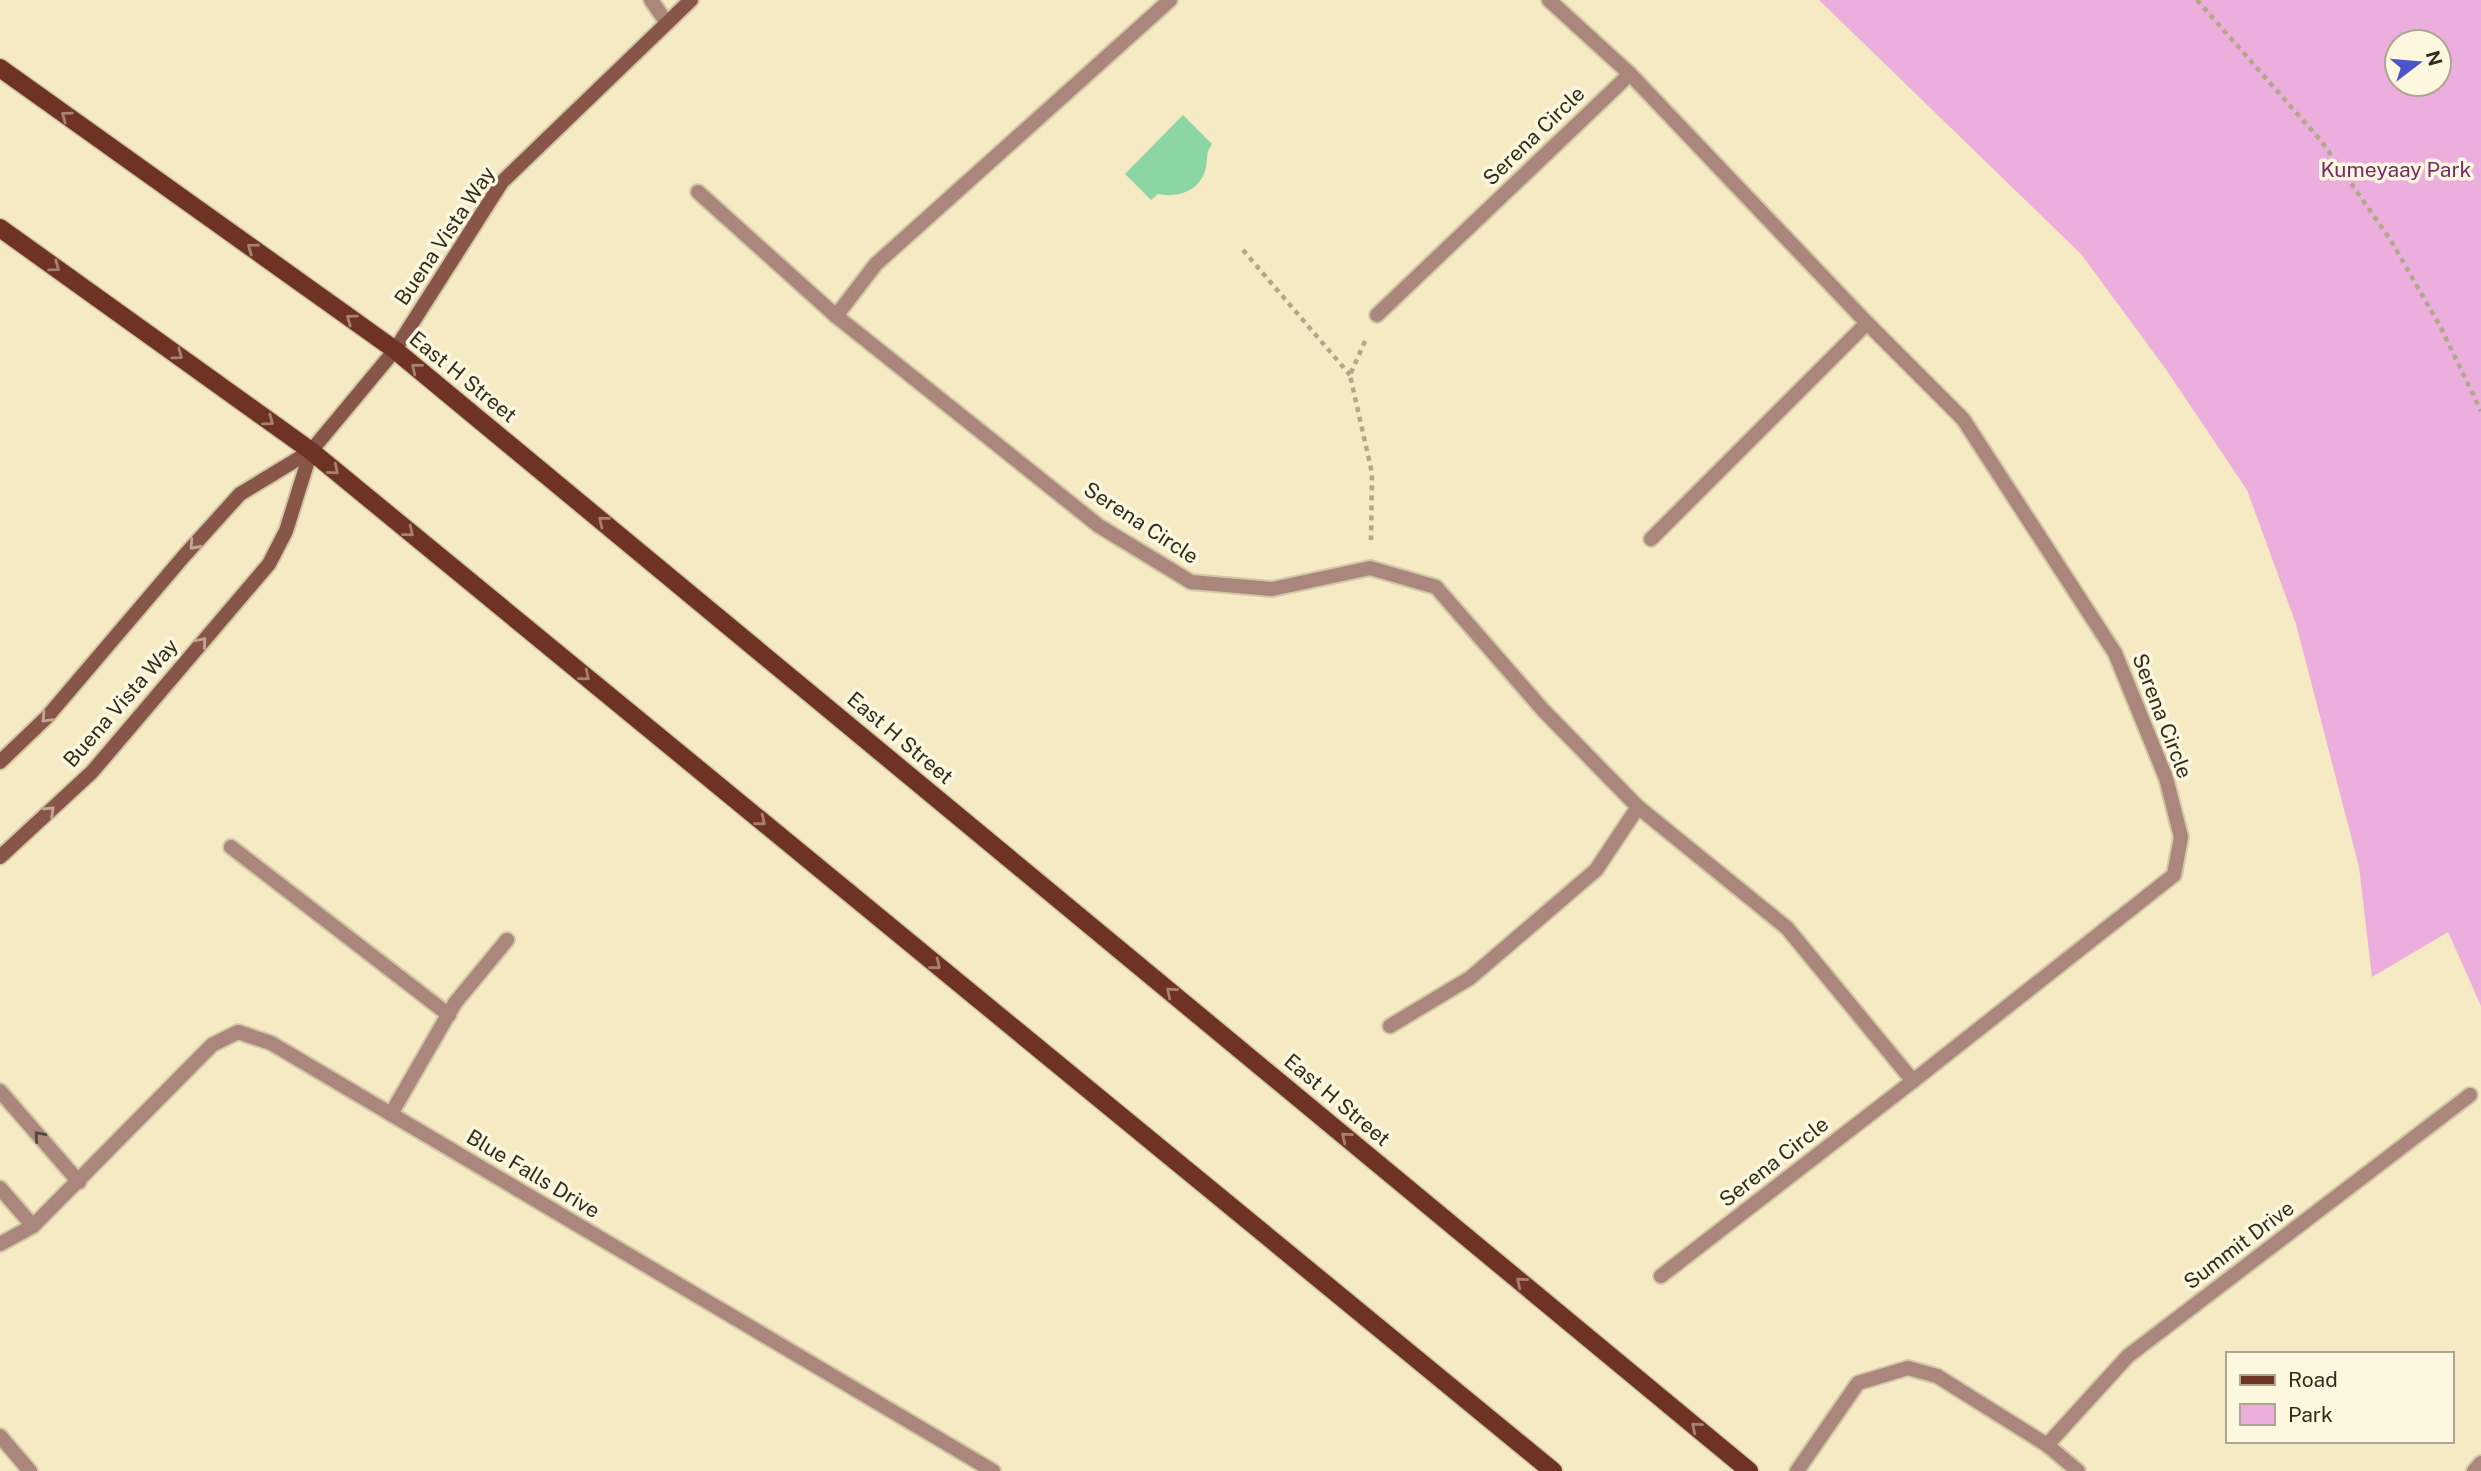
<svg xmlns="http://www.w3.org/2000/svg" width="2481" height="1471" font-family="'Public Sans',sans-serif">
	<rect width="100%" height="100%" fill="#f5eac3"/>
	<!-- green -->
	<path fill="#ebaedd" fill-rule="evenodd" d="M1819 0H2481V1006L2448 932 2372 977 2359 867 2296 624 2247 490 2165 368 2081 254ZM2397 42H2439V84H2397Z"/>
	<!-- water -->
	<path fill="#8bd6a4" d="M1183 115 1212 144C1204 156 1209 160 1205 171 1198 192 1177 198 1158 194L1151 200 1125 174Z"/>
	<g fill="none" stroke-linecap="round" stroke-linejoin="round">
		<defs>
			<g id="lane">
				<polyline points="651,0 667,23"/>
				<polyline points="231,847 449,1015"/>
				<polyline points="391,1114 455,1003 507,940"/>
			</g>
			<g id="street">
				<polyline points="1549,0 1630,74 1867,323 1963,419 2115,653 2166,778 2181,837 2174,875 1913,1081 1661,1276"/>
				<polyline points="698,192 836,316 1099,526 1191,582 1272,589 1370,568 1436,587 1543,710 1638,807 1787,928 1913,1081"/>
				<polyline points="1377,315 1630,74"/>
				<polyline points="836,316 876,264 1170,0"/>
				<polyline points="1651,539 1867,323"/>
				<polyline points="1390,1026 1470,978 1596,870 1638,807"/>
				<polyline points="0,1091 79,1182"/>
				<polyline points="0,1188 33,1226"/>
				<polyline points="0,1244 33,1226 212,1045 238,1032 271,1043 993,1471"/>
				<polyline points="0,1436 30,1471"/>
				<polyline points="2047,1445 2128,1356 2470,1095"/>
				<polyline points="1797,1471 1858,1383 1908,1368 1937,1376 2047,1445 2078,1471"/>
				<polyline points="2474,1471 2481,1463"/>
			</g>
			<g id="secondary">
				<polyline points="0,762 47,717 184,556 240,494 311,451 395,350 502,182 691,0"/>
				<polyline points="0,857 92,772 269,564 286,531 311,451"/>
			</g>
			<g id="primary">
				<polyline points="0,68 395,350 1749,1471"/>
				<polyline points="0,228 311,451 1553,1471"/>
			</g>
		</defs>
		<!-- lane casing -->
		<use href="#lane" stroke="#d2c8a5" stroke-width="18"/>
		<!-- street casing -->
		<use href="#street" stroke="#d2c8a5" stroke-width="18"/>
		<!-- secondary casing -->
		<use href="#secondary" stroke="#d2c8a5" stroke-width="18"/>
		<!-- primary casing -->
		<use href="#primary" stroke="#d2c8a5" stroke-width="21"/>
		<!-- path -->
		<g stroke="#b0a889" stroke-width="4.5" stroke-dasharray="5 5" stroke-linecap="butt">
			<polyline points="2197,0 2322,142 2390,239 2441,328 2481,411"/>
			<polyline points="1243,250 1350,375"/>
			<polyline points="1365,341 1350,375 1372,473 1371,540"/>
		</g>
		<!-- lane -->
		<use href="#lane" stroke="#aa867d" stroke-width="14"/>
		<!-- street -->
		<use href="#street" stroke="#aa867d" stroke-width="14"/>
		<!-- secondary -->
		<use href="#secondary" stroke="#885649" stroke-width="14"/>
		<!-- primary -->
		<use href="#primary" stroke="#6e3325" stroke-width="18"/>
	</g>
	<!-- one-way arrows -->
	<defs><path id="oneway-chevron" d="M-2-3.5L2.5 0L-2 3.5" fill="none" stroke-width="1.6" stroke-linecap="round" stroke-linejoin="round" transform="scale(1.75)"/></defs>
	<g stroke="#a88170">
		<use href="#oneway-chevron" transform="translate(66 116) rotate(-144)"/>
		<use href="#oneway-chevron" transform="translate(252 248) rotate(-144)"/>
		<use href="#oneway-chevron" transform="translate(55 267) rotate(36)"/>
		<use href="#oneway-chevron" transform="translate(351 319) rotate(-144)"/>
		<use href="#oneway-chevron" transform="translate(178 355) rotate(36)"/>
		<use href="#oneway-chevron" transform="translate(416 368) rotate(-141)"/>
		<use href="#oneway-chevron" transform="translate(269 421) rotate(36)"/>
		<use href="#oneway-chevron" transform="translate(334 470) rotate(40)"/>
		<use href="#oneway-chevron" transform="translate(603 521) rotate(-141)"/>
		<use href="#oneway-chevron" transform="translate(409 532) rotate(39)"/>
		<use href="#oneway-chevron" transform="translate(585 676) rotate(39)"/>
		<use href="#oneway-chevron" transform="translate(761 821) rotate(39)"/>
		<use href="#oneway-chevron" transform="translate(936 965) rotate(39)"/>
		<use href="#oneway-chevron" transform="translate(1171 992) rotate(-140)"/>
		<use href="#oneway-chevron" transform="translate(1346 1137) rotate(-140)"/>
		<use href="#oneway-chevron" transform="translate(1521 1282) rotate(-140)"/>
		<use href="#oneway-chevron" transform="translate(1696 1427) rotate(-140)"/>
	</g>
	<g stroke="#c3a694">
		<use href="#oneway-chevron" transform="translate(194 545) rotate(132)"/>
		<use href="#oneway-chevron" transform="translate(202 642) rotate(-50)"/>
		<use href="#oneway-chevron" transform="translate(46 718) rotate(134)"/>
		<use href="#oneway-chevron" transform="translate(50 811) rotate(-43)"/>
	</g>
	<use stroke="#55483a" href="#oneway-chevron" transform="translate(39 1136) rotate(-131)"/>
	<g text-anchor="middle" stroke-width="7" stroke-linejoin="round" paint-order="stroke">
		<!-- street labels -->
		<g font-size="21" fill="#312d1e" stroke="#fef7e0">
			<text transform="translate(1534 136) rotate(-44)" y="7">Serena Circle</text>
			<text transform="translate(445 236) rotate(-56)" y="7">Buena Vista Way</text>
			<text transform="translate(463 377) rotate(39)" y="7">East H Street</text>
			<text transform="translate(1141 523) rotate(33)" y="7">Serena Circle</text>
			<text transform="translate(121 703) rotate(-49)" y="7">Buena Vista Way</text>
			<text transform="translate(2162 716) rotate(69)" y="7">Serena Circle</text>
			<text transform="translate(900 738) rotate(40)" y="7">East H Street</text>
			<text transform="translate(1337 1100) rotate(40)" y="7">East H Street</text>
			<text transform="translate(1774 1162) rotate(-38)" y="7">Serena Circle</text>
			<text transform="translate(533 1174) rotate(31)" y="7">Blue Falls Drive</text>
			<text transform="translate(2239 1245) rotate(-37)" y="7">Summit Drive</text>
		</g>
		<!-- park labels -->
		<g font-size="21" fill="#762a6a" stroke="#fef7e0">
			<text x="2396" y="177">Kumeyaay Park</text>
		</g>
	</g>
	<!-- legend -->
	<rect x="2226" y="1352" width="228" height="91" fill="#fef7e0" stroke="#aca692" stroke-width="2"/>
	<rect x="2240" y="1375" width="35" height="10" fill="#6e3325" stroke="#aca692" stroke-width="2"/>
	<text x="2288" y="1387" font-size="21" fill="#312d1e">Road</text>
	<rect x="2240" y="1404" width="35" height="21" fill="#ebaedd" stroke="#aca692" stroke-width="2"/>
	<text x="2288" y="1422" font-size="21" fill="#312d1e">Park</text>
	<!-- north arrow -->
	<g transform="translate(2418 63) rotate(74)"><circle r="33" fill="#fef7e0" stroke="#aca692" stroke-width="2"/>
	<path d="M0-5L12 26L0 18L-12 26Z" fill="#4b54ca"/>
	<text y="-10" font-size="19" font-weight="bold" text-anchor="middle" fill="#312d1e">N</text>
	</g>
</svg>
